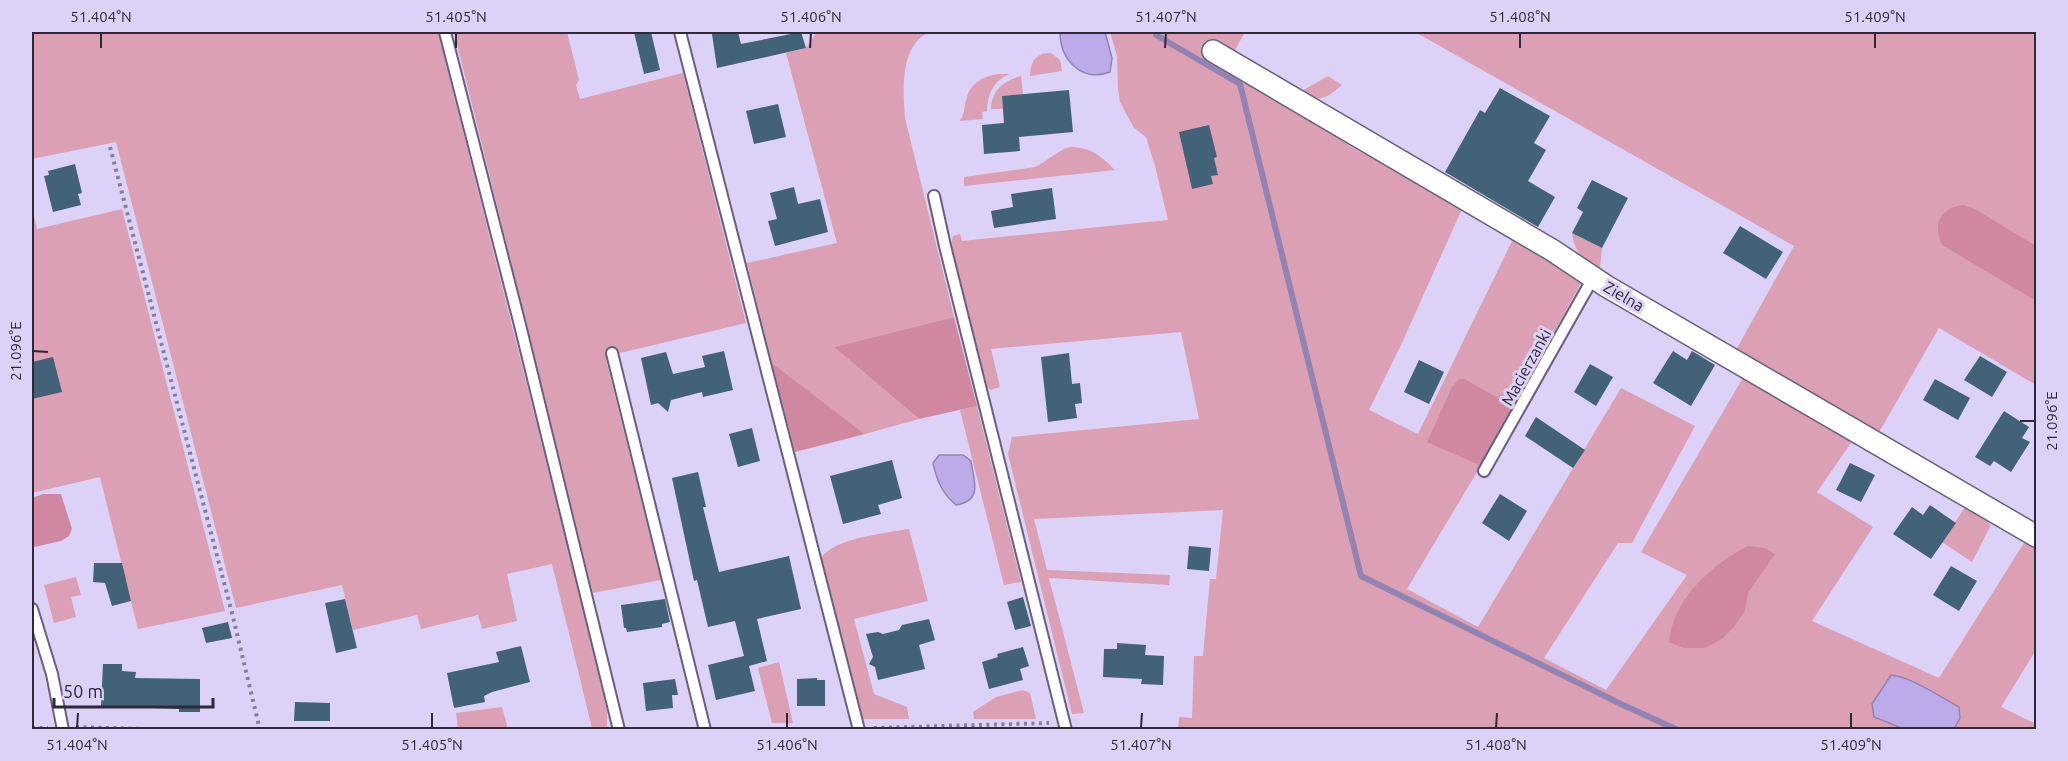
<svg xmlns="http://www.w3.org/2000/svg" width="2068" height="761" font-family="Ubuntu,sans-serif">
	<rect width="100%" height="100%" fill="#dcd1f6"/>
	<!-- green -->
	<g fill="#dba0b3">
		<polygon points="32,32 438,32 580,596 607,712 607,728 592,728 552,564 507,574 517,621 482,629 478,615 421,629 417,615 353,630 342,585 236,608 116,142 32,159"/>
		<polygon points="454,32 567,32 579,80 576,85 580,99 683,73 746,323 620,353 608,353 606,360 661,580 593,593"/>
		<path d="M817 32H931C899 43 903 91 905 118L954 317 834 347 919 419 865 434 772 363 747 263 837 243 786 53 806 48Z"/>
		<path d="M1110 32H1245L1235 50 1302 91 1328 76 1342 85C1326 98 1323 101 1302 97L1207 41 1201 49 1305 115 1353 148 1458 203 1462 209 1401 345 1369 410 1418 434 1515 235 1584 278 1513 406 1465 379 1483 462 1407 589 1478 627 1621 388 1695 426 1632 543H1618L1544 658 1606 690 1687 575 1641 552 1741 381 1746 375 1855 437 1817 492 1873 527 1812 621 1939 678 2027 538 2036 544V650L2001 707 2036 724V729H1178L1179 717 1192 718 1194 656H1203L1210 579H1216L1223 510 1034 519 1047 570 1170 575 1169 585 1049 578 1084 713 1072 714 1008 454 1012 437 1199 419 1181 332 991 349 1000 387 990 390 987 386 950 248 953 236 960 234 962 241 1168 220 1155 166 1146 137 1134 128 1120 102 1118 89 1117 56Z"/>
		<polygon points="1415,32 2036,32 2036,385 1939,328 1878,434 1736,350 1794,246"/>
		<path d="M1047 53H1051L1060 60 1062 71 1030 76C1030 64 1034 55 1047 53Z"/>
		<path d="M998 74H1010C993 81 988 93 987 111L982 112 983 119 960 121C965 113 964 105 967 97 971 82 985 76 998 74Z"/>
		<path d="M1021 76 1023 94 1002 96 1003 109H991C992 90 1003 81 1021 76Z"/>
		<path d="M1070 147C1091 147 1101 156 1115 170L964 186V177L1035 167C1048 161 1056 151 1070 147Z"/>
		<polygon points="32,208 37,229 122,209 225,611 138,629 100,477 32,493"/>
		<path d="M1572 233 1602 248 1600 268 1595 272C1583 259 1574 251 1572 233Z"/>
		<polygon points="977,406 1021,582 1004,585 960,410"/>
		<polygon points="1967,504 1990,518 1988,523 1991,525 1972,562 1942,542"/>
		<path d="M909 529 928 601 854 619 874 694 907 707 909 719H862L821 558C834 538 886 533 909 529Z"/>
		<polygon points="76,577 81,595 71,597 76,617 54,623 44,585"/>
		<polygon points="779,662 793,723 772,723 758,668"/>
		<polygon points="1023,690 1030,693 1036,719 974,719 973,712 996,697"/>
		<polygon points="502,707 508,729 458,729 456,713"/>
	</g>
	<!-- forest -->
	<g fill="#cf88a0">
		<path d="M1963 205 1975 209 2036 246V301L1942 245C1932 224 1940 208 1963 205Z"/>
		<polygon points="954,317 977,406 919,419 834,347"/>
		<polygon points="772,363 865,434 795,452"/>
		<polygon points="1459,379 1465,379 1513,406 1483,462 1477,464 1427,442 1452,387"/>
		<polygon points="43,494 61,494 72,529 69,536 61,541 34,547 32,544 32,498"/>
		<path d="M1748 546 1765 548 1775 554 1748 593 1745 611 1733 628 1722 639 1705 648H1683L1669 642C1673 599 1712 564 1748 546Z"/>
	</g>
	<!-- water -->
	<g fill="#bdaae9" stroke="#9283b3" stroke-width="1.5">
		<path d="M1060 32H1105L1112 58 1110 72C1081 83 1060 59 1060 32Z"/>
		<path d="M939 455H963L971 461C974 481 983 501 956 505 942 493 937 481 933 463Z"/>
		<path d="M1891 675C1912 677 1940 697 1959 707L1960 718 1954 729H1904L1874 717 1872 704Z"/>
	</g>
	<g fill="none" stroke-linecap="round" stroke-linejoin="round">
		<!-- stream -->
		<polyline stroke="#9283b3" stroke-width="6" points="1156,32 1156,35 1240,84 1361,576 1623,705 1678,730"/>
	</g>
	<!-- building -->
	<g fill="#426277">
		<polygon points="634,32 651,32 660,70 644,74"/>
		<polygon points="720,32 738,32 741,44 801,32 806,48 717,68 712,34"/>
		<polygon points="1500,88 1550,116 1534,143 1546,150 1528,181 1555,197 1538,227 1445,172 1480,110 1485,113"/>
		<polygon points="1069,90 1073,132 1019,137 1020,151 984,154 982,125 1004,123 1002,96"/>
		<polygon points="778,104 786,137 754,144 746,111"/>
		<polygon points="1209,125 1217,157 1214,158 1218,175 1211,176 1213,184 1192,189 1179,132"/>
		<polygon points="75,164 82,193 78,194 81,205 53,212 44,176 49,175 48,171"/>
		<polygon points="1592,180 1628,198 1602,248 1572,233 1583,212 1577,208"/>
		<polygon points="794,187 798,204 820,199 828,232 775,246 768,221 777,219 770,193"/>
		<polygon points="1052,188 1056,219 994,228 991,211 1013,207 1011,194"/>
		<polygon points="1740,226 1783,252 1766,279 1723,253"/>
		<polygon points="724,351 733,390 703,397 702,392 671,400 668,412 658,403 651,405 641,358 666,352 673,374 705,367 702,356"/>
		<polygon points="1673,351 1687,360 1692,351 1715,365 1691,406 1653,383"/>
		<polygon points="1069,353 1072,384 1080,383 1082,403 1075,404 1077,418 1048,422 1041,357"/>
		<polygon points="1980,356 2007,372 1992,397 1964,380"/>
		<polygon points="53,357 62,392 32,399 32,362"/>
		<polygon points="1419,360 1444,372 1429,404 1404,392"/>
		<polygon points="1590,364 1613,377 1596,406 1574,392"/>
		<polygon points="1935,379 1970,398 1958,420 1923,400"/>
		<polygon points="2004,411 2029,427 2022,438 2030,442 2011,472 1994,461 1990,466 1975,457"/>
		<polygon points="1536,417 1585,450 1573,468 1525,436"/>
		<polygon points="752,428 760,461 738,467 729,434"/>
		<polygon points="892,460 902,498 878,505 881,514 843,524 830,476"/>
		<polygon points="1850,463 1875,475 1861,502 1836,490"/>
		<polygon points="698,472 706,507 703,507 719,572 789,556 801,609 757,619 767,661 749,666 755,691 716,700 708,665 744,656 735,621 708,627 697,580 694,581 672,478"/>
		<polygon points="1500,494 1527,511 1509,541 1482,523"/>
		<polygon points="1930,505 1956,523 1931,559 1893,534 1912,507 1923,515"/>
		<polygon points="1189,546 1211,548 1209,571 1187,569"/>
		<polygon points="94,563 122,563 131,601 112,606 105,583 93,582"/>
		<polygon points="1951,566 1977,581 1959,611 1933,595"/>
		<polygon points="1023,597 1031,626 1015,630 1007,602"/>
		<polygon points="345,599 357,648 336,653 325,603"/>
		<polygon points="665,599 670,622 662,624 662,627 627,632 626,628 624,628 621,605"/>
		<polygon points="929,619 935,640 919,645 925,669 878,680 875,667 869,664 873,657 866,634 878,632 883,634 899,630 902,625"/>
		<polygon points="228,622 232,638 206,643 202,628"/>
		<polygon points="1117,643 1146,645 1145,655 1164,656 1163,685 1141,684 1142,679 1103,677 1104,649 1117,649"/>
		<polygon points="521,646 530,682 492,692 484,696 485,702 454,708 447,673 499,662 496,652"/>
		<polygon points="1023,647 1029,666 1020,669 1023,680 989,689 982,662 998,657 997,654"/>
		<polygon points="103,664 122,664 122,671 136,672 135,678 200,679 200,712 179,712 179,709 101,706"/>
		<polygon points="817,678 817,680 825,680 825,706 797,706 797,679"/>
		<polygon points="675,679 678,695 672,695 673,708 646,711 643,683"/>
		<polygon points="295,702 330,703 330,721 294,721"/>
	</g>
	<g fill="none" stroke-linecap="round" stroke-linejoin="round">
		<defs>
			<g id="service">
				<polyline points="445,32 520,325 619,730"/>
				<polyline points="680,32 859,730"/>
				<polyline points="934,196 945,246 1066,730"/>
				<polyline points="612,353 705,730"/>
				<polyline points="1484,471 1593,278"/>
				<polyline points="32,609 52,674 63,730"/>
			</g>
			<polyline id="minor" points="1213,51 1552,250 1606,286 2036,536"/>
		</defs>
		<!-- service casing -->
		<use href="#service" stroke="#695f7f" stroke-width="14"/>
		<!-- minor casing -->
		<use href="#minor" stroke="#695f7f" stroke-width="24"/>
		<!-- path -->
		<g stroke="#867f98" stroke-width="4" stroke-dasharray="3 4.5" stroke-linecap="butt">
			<polyline points="110,147 233,617 260,730"/>
			<polyline points="76,727 178,730"/>
			<polyline points="32,728 48,728"/>
			<polyline points="874,728 1049,723"/>
			<polyline points="818,730 845,729"/>
		</g>
		<!-- service -->
		<use href="#service" stroke="#fff" stroke-width="10"/>
		<!-- minor -->
		<use href="#minor" stroke="#fff" stroke-width="21"/>
	</g>
	<!-- ticks -->
	<path fill="none" stroke="#2d2936" stroke-width="2" d="M101 48V33M456 48V33M810 48 811 33M1165 48 1166 33M1520 48V33M1875 48V33M33 351 48 352M2020 421H2035M77 728 78 713M432 728V713M787 728V713M1141 728 1142 713M1496 728 1497 713M1851 728V713"/>
	<g text-anchor="middle" stroke-width="6" stroke-linejoin="round" paint-order="stroke">
		<!-- street labels -->
		<g font-size="16" fill="#2d2936" stroke="#dcd1f6">
			<text transform="translate(1624 296) rotate(30)" y="6">Zielna</text>
			<text transform="translate(1526 367) rotate(-61)" y="6">Macierzanki</text>
		</g>
	</g>
	<!-- border -->
	<rect width="2068" height="761" fill="none" stroke="#dcd1f6" stroke-width="66"/>
	<!-- scale -->
	<path d="M54 698v9h159v-9" fill="none" stroke="#2d2936" stroke-width="3"/>
	<text x="63" y="698" font-size="18" fill="#2d2936" stroke="#dcd1f6" stroke-width="4.5" paint-order="stroke">50 m</text>
	<rect x="33" y="33" width="2002" height="695" fill="none" stroke="#2d2936" stroke-width="2"/>
	<g font-size="15" text-anchor="middle" fill="#2d2936">
		<text x="101" y="22">51.404°N</text>
		<text x="456" y="22">51.405°N</text>
		<text x="811" y="22">51.406°N</text>
		<text x="1166" y="22">51.407°N</text>
		<text x="1520" y="22">51.408°N</text>
		<text x="1875" y="22">51.409°N</text>
		<text transform="translate(16 351) rotate(-90)" y="5">21.096°E</text>
		<text transform="translate(2052 421) rotate(-90)" y="5">21.096°E</text>
		<text x="77" y="750">51.404°N</text>
		<text x="432" y="750">51.405°N</text>
		<text x="787" y="750">51.406°N</text>
		<text x="1141" y="750">51.407°N</text>
		<text x="1496" y="750">51.408°N</text>
		<text x="1851" y="750">51.409°N</text>
	</g>
</svg>
